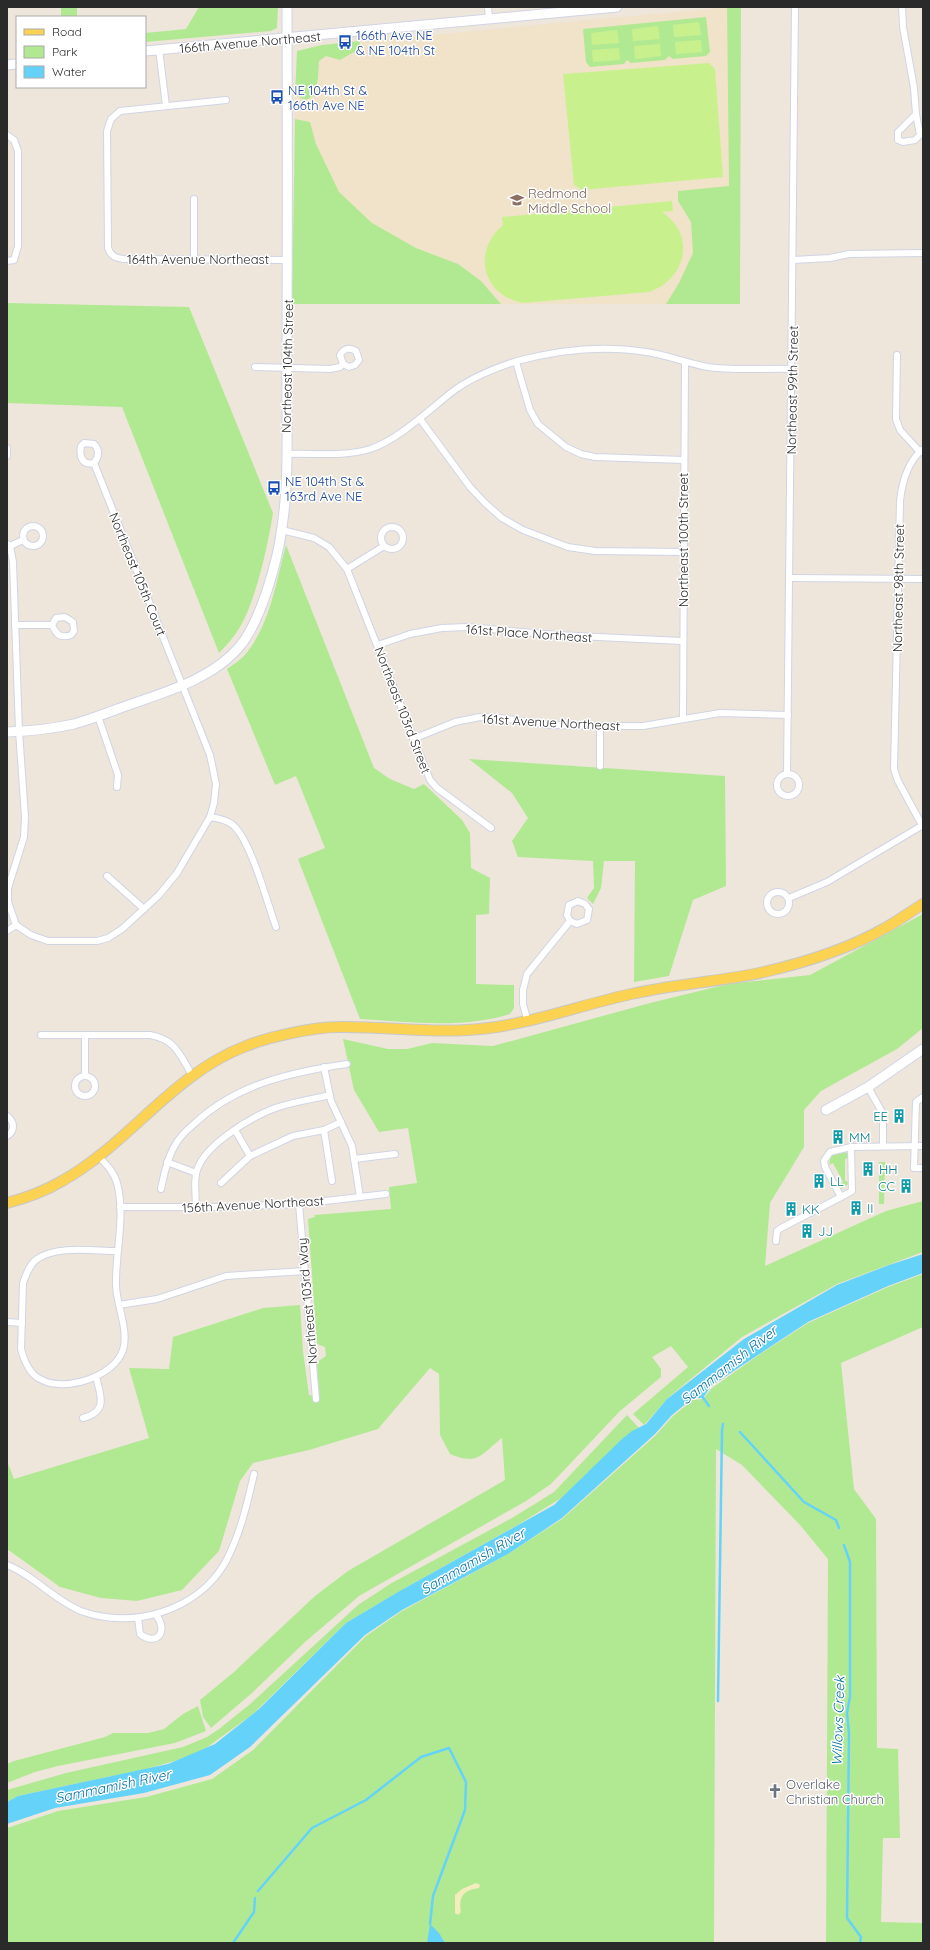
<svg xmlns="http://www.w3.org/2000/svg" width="930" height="1950" font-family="Quicksand,sans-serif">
	<rect width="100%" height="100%" fill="#eee6db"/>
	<!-- education -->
	<polygon fill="#f1e3c9" points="728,7 741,7 740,304 292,304 295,95 297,51 322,45"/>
	<!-- green -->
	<g fill="#b1e993">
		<rect x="61" y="7" width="16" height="10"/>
		<polygon points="199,7 278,7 277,26 277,28 271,31 145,42 145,33 186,29"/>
		<polygon points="727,7 741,7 740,304 666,304 679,283 693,253 691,222 678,201 678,191 729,186"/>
		<polygon points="706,17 710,52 706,56 673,59 669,56 665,60 631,63 627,60 624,64 590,67 586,62 583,29"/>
		<polygon points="360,41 359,49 340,60 326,56 319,61 318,79 314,96 305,100 295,95 297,51 322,45"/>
		<polygon points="295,119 310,122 316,144 339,192 372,223 416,248 458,264 481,281 501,304 292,304"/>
		<path d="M7 303 189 307 273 513C268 545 256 600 240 627 234 637 227 645 219 653L122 407 7 403Z"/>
		<path d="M286 545 374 768 390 779 414 789 424 784 462 820 470 833 471 868 490 878 489 914 476 915V984L514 985V1008L510 1014C461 1029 410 1022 360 1019L298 859 325 848 296 776 275 785 227 669C232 665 239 661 244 656 270 626 276 582 286 545Z"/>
		<polygon points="469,759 725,776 726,886 693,900 669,976 634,982 635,861 604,861 601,888 593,904 587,898 594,888 593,861 518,857 512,841 528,818 512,793"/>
		<path d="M923 914V1028L897 1049 821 1091 804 1110V1147L770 1203 765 1266 886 1211 923 1201V1252L837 1284 742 1337 669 1397 644 1425 633 1414 688 1367 671 1346 652 1357 661 1369V1377L620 1411 551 1484 526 1501 359 1596 305 1642 252 1693 211 1728 203 1717 200 1700 234 1672 315 1596 348 1571 505 1480 502 1438C481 1454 479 1466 450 1454L440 1435 439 1374 430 1368 378 1429 309 1450 253 1463 240 1481 219 1551 182 1590 137 1601 101 1598 60 1587 7 1549V1461L14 1479 149 1438 129 1368 169 1369 173 1337 263 1308 300 1305 303 1351 309 1395 319 1397 317 1362 326 1356 325 1347 317 1344 308 1219 315 1217 314 1215 391 1209 389 1187 417 1183 408 1128 379 1132 354 1090 343 1039 388 1049H407L432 1043 493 1046 650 1003 728 984 810 975Z"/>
		<polygon points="841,1152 848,1153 849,1158 845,1159 845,1181 847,1181 848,1184 842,1189 839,1184 843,1182 833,1163 829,1165 831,1155"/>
		<polygon points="879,1162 885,1162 884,1204 879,1204"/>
		<polygon points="923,1274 923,1327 841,1363 854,1489 876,1519 877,1748 898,1749 900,1838 883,1838 881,1922 923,1923 923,1943 826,1943 828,1559 800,1525 742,1465 716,1449 714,1943 7,1943 7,1828 58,1811 146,1797 212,1779 253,1750 366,1636 402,1611 508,1554 562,1519 655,1436 673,1416 693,1400 703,1399 712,1388 760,1354 808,1323 888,1287"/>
		<polygon points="627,1415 639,1428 630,1434 563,1497 516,1526 407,1587 346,1623 253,1714 206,1748 178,1760 146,1769 18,1796 7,1802 7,1790 66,1773 183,1747 207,1737 219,1729 249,1705 358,1605 390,1584 512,1518 554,1492"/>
		<polygon points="198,1706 206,1731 175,1743 58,1766 35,1772 7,1783 7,1764 14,1761 105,1737 113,1733 148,1733 164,1729 183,1714"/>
	</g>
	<!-- sand -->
	<path fill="#f5ecbc" d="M476 1883 480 1885 479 1888C465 1890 458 1895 461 1912L458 1915 455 1913V1895L462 1889Z"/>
	<!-- pitch -->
	<g fill="#c8f18e">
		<polygon points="699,22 701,35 674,37 673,25"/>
		<polygon points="658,26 660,39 633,41 632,29"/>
		<polygon points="617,30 619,43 592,45 591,33"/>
		<polygon points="701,40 702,52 676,54 675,42"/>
		<polygon points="660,44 661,56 635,59 634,46"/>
		<polygon points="619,48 620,60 593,62 592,50"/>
		<polygon points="709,63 715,69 723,177 582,190 574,185 563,74"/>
		<path d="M672 201 673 211 662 212C696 234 687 279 649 292L523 303C482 295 472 251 503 225L502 217Z"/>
	</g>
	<!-- water -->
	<g fill="#65d3f9">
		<polygon points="923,1254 923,1273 888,1286 808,1322 711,1386 703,1398 693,1398 672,1415 655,1434 562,1518 508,1554 402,1610 365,1635 250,1747 210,1775 144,1793 55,1808 7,1824 7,1802 18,1796 168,1764 215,1744 259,1709 346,1623 398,1592 554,1505 622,1439 632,1431 646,1424 667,1399 744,1339 837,1285 889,1265"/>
		<polygon points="430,1924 439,1933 445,1943 427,1943"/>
	</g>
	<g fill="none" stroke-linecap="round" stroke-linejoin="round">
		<!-- stream -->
		<g stroke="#65d3f9" stroke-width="2.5">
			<polyline points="701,1395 709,1406"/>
			<polyline points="740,1432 804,1502 836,1520 839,1528"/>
			<polyline points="844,1545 850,1562 850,1697 847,1713 849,1733 847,1918 861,1937 860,1943"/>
			<polyline points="718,1701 722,1430 723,1424"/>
			<polyline points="258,1891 312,1828 366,1800 421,1757 449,1748 466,1782 465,1810 433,1896 430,1924"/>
			<polyline points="233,1943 254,1912 255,1898"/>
		</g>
		<defs>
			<g id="street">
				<polyline points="488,7 489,19"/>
				<polyline points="902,7 903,27 914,88 916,114 920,135 915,140 903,142 898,140 898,132 916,114"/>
				<polyline points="159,49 166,106"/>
				<path d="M226 100 120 111 111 119 107 131 108 248C111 256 115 258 123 259L288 260"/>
				<polyline points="7,135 14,140 18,151 18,246 14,260 7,261"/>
				<polyline points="793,260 830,258 849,254 923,253"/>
				<polyline points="194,261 194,199"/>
				<polyline points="897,355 896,419 900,430 920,452"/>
				<polyline points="516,362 530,410 538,424 566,447 581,454 595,457 684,460"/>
				<path d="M255 367 330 369 340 367 343 364 340 355C344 348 350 347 356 351L359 360 355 365 349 367 343 364"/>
				<polyline points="420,419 470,487 485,503 502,518 523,530 568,547 595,551 683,552"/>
				<polyline points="7,448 7,456"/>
				<path d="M923 449C908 461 902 483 900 501L894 769 898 781 923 827"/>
				<path d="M286 454C313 453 344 457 370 449 398 440 429 410 452 392 470 378 495 368 517 361 558 350 604 345 646 352 667 355 687 363 708 367 735 371 764 368 792 369"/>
				<circle cx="33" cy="536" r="10"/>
				<circle cx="392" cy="538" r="11"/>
				<polyline points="282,530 314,538 329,547 347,569 430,780 437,788 491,828"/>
				<polyline points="7,544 10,546 23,540"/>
				<polyline points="10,546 13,562 19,731 25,817 24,837 8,888 8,902 16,925"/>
				<polyline points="347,569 384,546"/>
				<polyline points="790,578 923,579"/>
				<path d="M15 625H52C56 634 60 639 71 635L74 631 73 622 65 617 56 618 52 625"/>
				<polyline points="378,645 410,634 442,628 467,627 557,635 682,641"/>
				<polyline points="98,716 118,775 117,787"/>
				<polyline points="683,718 685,362"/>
				<polyline points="600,726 600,766"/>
				<polyline points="413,739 455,722 480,717 500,718 551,725 600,726 643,726 720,713 788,715"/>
				<polyline points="787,773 795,7"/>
				<circle cx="788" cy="785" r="11"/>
				<path d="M210 817C217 818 227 820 233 825 251 841 267 902 276 927"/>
				<polyline points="107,876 144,909"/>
				<circle cx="778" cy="903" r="11"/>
				<polyline points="789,898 827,882 923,825"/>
				<path d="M16 925 31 935 48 941H97L108 938 122 929 159 895 177 873 210 817 214 803 216 784 210 755 94 463C99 457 100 450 94 444L84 443 81 446C79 456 82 466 94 463"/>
				<polyline points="7,931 16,925"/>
				<polyline points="528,1022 523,1004 523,990 527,974 570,921 577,924 587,920 589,909 585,904 578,901 569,905 567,915 570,921"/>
				<path d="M41 1035H150C175 1039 180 1055 192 1075"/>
				<polyline points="324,1067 331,1101 352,1146 360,1197"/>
				<polyline points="85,1076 85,1035"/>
				<circle cx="85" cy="1086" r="10"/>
				<polyline points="868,1087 883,1114 883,1145"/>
				<polyline points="923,1097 916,1102 914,1168 923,1168"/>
				<path d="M7 1116C15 1122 15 1131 7 1136"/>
				<polyline points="235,1130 250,1156"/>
				<polyline points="851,1147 852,1191 841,1197 825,1167 824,1161 830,1152 851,1147 923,1146"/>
				<path d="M98 1156C106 1164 114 1172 117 1183 126 1216 115 1253 116 1286 117 1307 129 1330 123 1350 114 1377 64 1393 40 1379 29 1374 24 1360 21 1349L23 1283C26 1275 29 1265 37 1259 57 1245 94 1251 117 1251"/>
				<polyline points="354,1159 395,1154"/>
				<polyline points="167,1162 196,1173"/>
				<polyline points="332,1181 324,1130 341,1122"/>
				<polyline points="221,1183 250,1156 293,1136 324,1130"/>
				<path d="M161 1189C164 1175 166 1162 173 1149 178 1138 186 1131 194 1124 236 1084 292 1072 347 1064"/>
				<polyline points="299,1204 316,1399"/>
				<polyline points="120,1207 224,1207 299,1204 386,1194"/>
				<path d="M196 1207C196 1196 194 1184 196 1174 201 1147 247 1120 270 1110 289 1102 310 1100 330 1095"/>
				<polyline points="776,1241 777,1231 781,1228 841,1197"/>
				<polyline points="119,1305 157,1299 226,1276 305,1271"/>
				<polyline points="7,1322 22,1323"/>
				<path d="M83 1418C108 1412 101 1396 96 1377"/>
				<path d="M7 1565C32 1574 54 1600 81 1611 132 1630 197 1611 225 1563 240 1535 247 1505 254 1474"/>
				<path d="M138 1618 140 1634C157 1647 169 1631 156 1615"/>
			</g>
			<g id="secondary">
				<polyline points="145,51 617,7"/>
				<polyline points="7,65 17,64"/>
				<path d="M7 732C30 731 52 729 74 724 92 719 109 712 126 706 165 692 213 679 240 646 261 621 278 560 282 527 290 475 286 414 287 360 288 242 287 125 287 7"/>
				<polyline points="826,1110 868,1087 923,1049"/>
			</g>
			<path id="primary" d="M7 1203C26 1198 45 1191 62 1181 129 1144 172 1074 246 1046 268 1037 314 1027 338 1027 381 1026 424 1033 467 1030 523 1027 573 1007 627 995 672 984 719 982 764 972 803 963 850 948 885 928 898 921 910 912 923 904"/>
		</defs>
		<!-- street casing -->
		<use href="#street" stroke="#d0d4e5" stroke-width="8"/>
		<!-- secondary casing -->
		<use href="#secondary" stroke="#d0d4e5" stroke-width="11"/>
		<!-- primary casing -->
		<use href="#primary" stroke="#c8c8c8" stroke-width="12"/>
		<!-- street -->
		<use href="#street" stroke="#fff" stroke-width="6"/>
		<!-- secondary -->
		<use href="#secondary" stroke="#fff" stroke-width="9"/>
		<!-- primary -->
		<use href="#primary" stroke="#fcd252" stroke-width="10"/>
	</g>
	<!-- icons -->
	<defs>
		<symbol id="bus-bare" viewBox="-9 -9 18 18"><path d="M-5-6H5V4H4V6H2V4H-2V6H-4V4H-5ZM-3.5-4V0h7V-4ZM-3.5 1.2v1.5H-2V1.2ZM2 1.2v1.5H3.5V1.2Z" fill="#1a4fb4" stroke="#fff" stroke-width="2.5" paint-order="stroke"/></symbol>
		<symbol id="school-bare" viewBox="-9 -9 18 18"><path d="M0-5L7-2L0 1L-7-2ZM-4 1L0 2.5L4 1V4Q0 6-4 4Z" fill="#8d6e63" stroke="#fff" stroke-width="2.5" paint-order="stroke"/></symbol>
		<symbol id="building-bare" viewBox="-9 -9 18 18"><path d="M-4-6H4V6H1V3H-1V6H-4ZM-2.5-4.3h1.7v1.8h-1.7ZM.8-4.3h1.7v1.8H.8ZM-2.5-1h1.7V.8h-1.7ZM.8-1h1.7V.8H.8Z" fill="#0f9aa8" stroke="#fff" stroke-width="2.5" paint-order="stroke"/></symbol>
		<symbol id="church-bare" viewBox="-9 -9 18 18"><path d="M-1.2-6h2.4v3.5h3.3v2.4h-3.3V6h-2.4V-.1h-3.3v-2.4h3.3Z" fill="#6b7280" stroke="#fff" stroke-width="2.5" paint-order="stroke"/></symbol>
	</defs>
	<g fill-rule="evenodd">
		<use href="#bus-bare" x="335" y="32" width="20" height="20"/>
		<use href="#bus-bare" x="267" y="87" width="20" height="20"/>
		<use href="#school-bare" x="507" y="190" width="20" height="20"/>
		<use href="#bus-bare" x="264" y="478" width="20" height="20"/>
		<use href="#building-bare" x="889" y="1106" width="20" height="20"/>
		<use href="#building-bare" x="828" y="1127" width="20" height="20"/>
		<use href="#building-bare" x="858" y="1159" width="20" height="20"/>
		<use href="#building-bare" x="809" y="1171" width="20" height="20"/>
		<use href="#building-bare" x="896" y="1176" width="20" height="20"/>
		<use href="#building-bare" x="846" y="1198" width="20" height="20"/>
		<use href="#building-bare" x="781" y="1199" width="20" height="20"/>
		<use href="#building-bare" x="797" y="1221" width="20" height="20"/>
		<use href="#church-bare" x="765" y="1781" width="20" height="20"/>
	</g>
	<g text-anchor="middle" stroke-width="3" stroke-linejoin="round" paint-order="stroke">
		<!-- transit labels -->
		<g font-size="13" fill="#164399" stroke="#fff" text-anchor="start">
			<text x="356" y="40">166th Ave NE<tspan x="356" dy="15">&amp; NE 104th St</tspan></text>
			<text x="288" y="95">NE 104th St &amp;<tspan x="288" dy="15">166th Ave NE</tspan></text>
			<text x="285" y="486">NE 104th St &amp;<tspan x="285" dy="15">163rd Ave NE</tspan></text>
		</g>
		<!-- street labels -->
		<g font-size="13" fill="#2a2a2a" stroke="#fff">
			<text transform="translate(250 42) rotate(-5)" y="5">166th Avenue Northeast</text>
			<text x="198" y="264">164th Avenue Northeast</text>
			<text transform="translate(287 366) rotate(-89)" y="5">Northeast 104th Street</text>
			<text transform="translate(792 390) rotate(-89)" y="5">Northeast 99th Street</text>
			<text transform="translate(683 540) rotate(-90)" y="5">Northeast 100th Street</text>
			<text transform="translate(138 574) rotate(68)" y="5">Northeast 105th Court</text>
			<text transform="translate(898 588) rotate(-89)" y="5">Northeast 98th Street</text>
			<text transform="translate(529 633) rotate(4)" y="5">161st Place Northeast</text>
			<text transform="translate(403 710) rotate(69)" y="5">Northeast 103rd Street</text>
			<text transform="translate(551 722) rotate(3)" y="5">161st Avenue Northeast</text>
			<text transform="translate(253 1204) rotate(-3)" y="5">156th Avenue Northeast</text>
			<text transform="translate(307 1301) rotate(-95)" y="5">Northeast 103rd Way</text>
		</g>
		<!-- education labels -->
		<g font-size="13" fill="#785e54" stroke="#fff" text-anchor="start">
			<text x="528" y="198">Redmond<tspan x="528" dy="15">Middle School</tspan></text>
		</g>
		<!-- culture labels -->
		<g font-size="13" fill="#0d838f" stroke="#fff" text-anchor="start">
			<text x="888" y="1121" text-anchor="end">EE</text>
			<text x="849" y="1142">MM</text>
			<text x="879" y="1174">HH</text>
			<text x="830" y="1186">LL</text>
			<text x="895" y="1191" text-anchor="end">CC</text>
			<text x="867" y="1213">II</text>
			<text x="802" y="1214">KK</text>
			<text x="818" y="1236">JJ</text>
		</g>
		<!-- worship labels -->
		<g font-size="13" fill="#5b616d" stroke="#fff" text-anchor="start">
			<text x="786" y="1789">Overlake<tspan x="786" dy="15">Christian Church</tspan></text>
		</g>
		<!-- water labels -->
		<g font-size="14" font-style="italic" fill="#0270a7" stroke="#fff">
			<text transform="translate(729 1365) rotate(-38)" y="5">Sammamish River</text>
			<text transform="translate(473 1561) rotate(-30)" y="5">Sammamish River</text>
			<text transform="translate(838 1721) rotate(-88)" y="5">Willows Creek</text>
			<text transform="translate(113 1786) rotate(-12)" y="5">Sammamish River</text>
		</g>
	</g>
	<!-- border -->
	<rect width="930" height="1950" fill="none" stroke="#2a2a2a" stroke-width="16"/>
	<!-- legend -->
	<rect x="16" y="16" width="130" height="72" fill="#ffffff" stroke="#aaaaaa"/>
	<rect x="24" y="29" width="20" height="6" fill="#fcd252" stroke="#aaaaaa"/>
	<text x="52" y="36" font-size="12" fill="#2a2a2a">Road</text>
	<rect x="24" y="46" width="20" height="12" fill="#b1e993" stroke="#aaaaaa"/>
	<text x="52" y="56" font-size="12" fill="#2a2a2a">Park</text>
	<rect x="24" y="66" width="20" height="12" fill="#65d3f9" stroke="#aaaaaa"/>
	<text x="52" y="76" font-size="12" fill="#2a2a2a">Water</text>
</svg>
